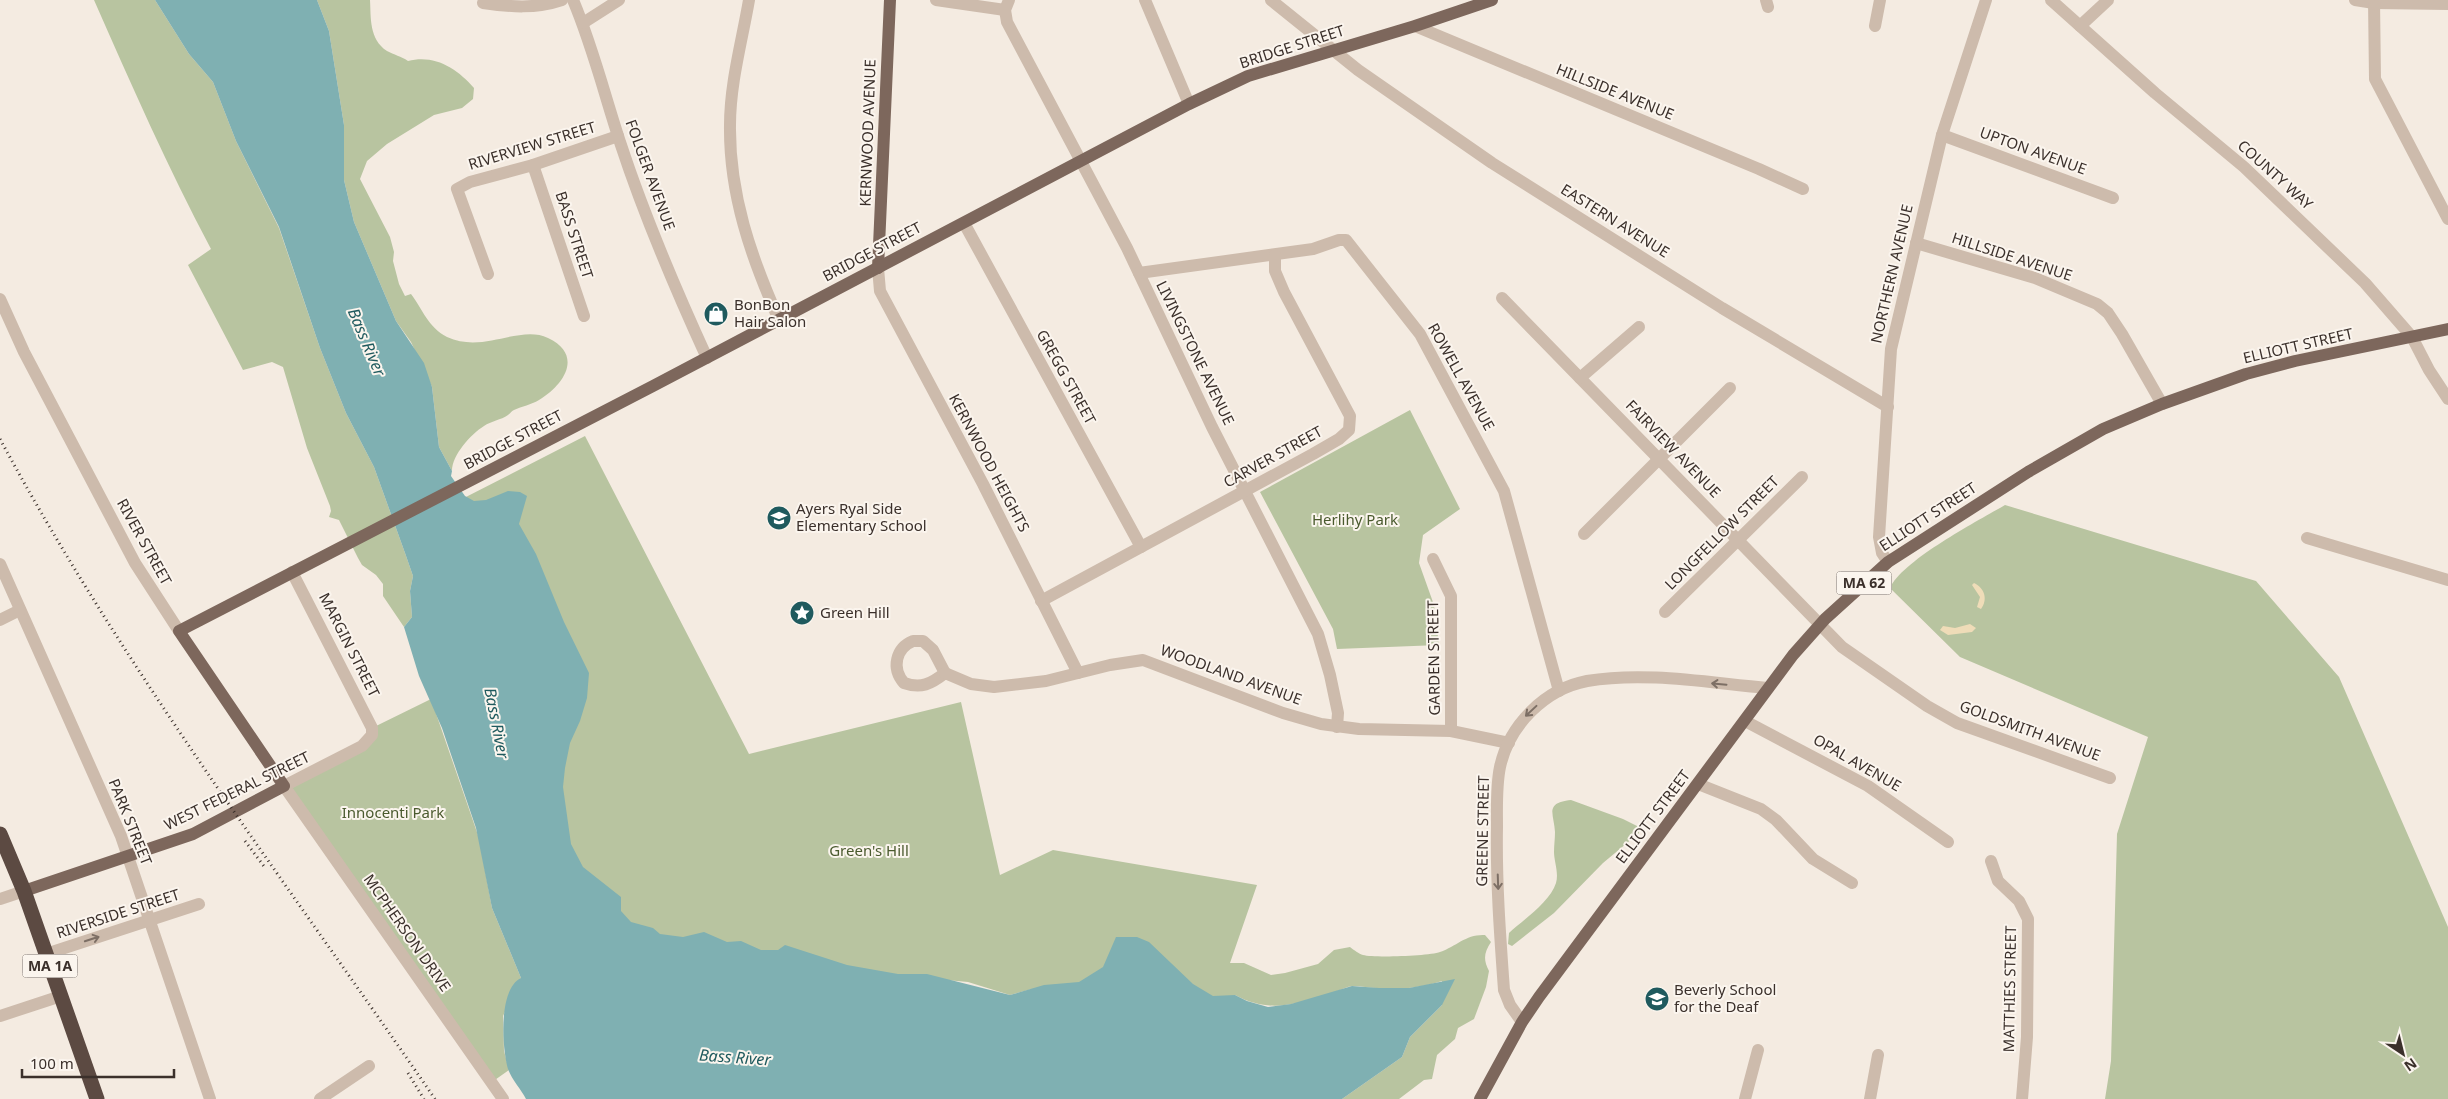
<svg xmlns="http://www.w3.org/2000/svg" width="2448" height="1099" font-family="'Noto Sans',sans-serif">
	<rect width="100%" height="100%" fill="#f4ebe1"/>
	<!-- green -->
	<g fill="#b8c4a0">
		<path d="M94 0H155L189 54 213 82 236 141 279 228 320 348 346 413 374 467 405 553 413 576 410 591 412 617 404 627 383 596V584L376 575 362 565 358 558 339 520 329 517 331 511 330 506 307 448 283 367 272 362 243 370 188 265 211 249C168 168 131 84 94 0Z"/>
		<path d="M317 0H370C371 18 369 39 387 51 394 55 401 56 408 61 434 54 457 68 474 88L473 99 462 108 434 115 387 144 367 161 360 179 390 237 394 252 393 261 399 284 405 296 411 294C423 310 428 327 447 337 484 354 520 324 548 338 584 355 564 385 539 400 531 405 522 406 514 410 511 411 511 413 508 415 501 420 491 421 484 426 471 434 452 455 452 471L439 447 432 387 411 342 396 321 354 222 344 180V125L329 31Z"/>
		<polygon points="1410,410 1460,509 1423,535 1419,563 1434,605 1439,645 1337,649 1333,629 1260,492"/>
		<path d="M585 436 749 754 961 702 1000 875 1053 850 1257 885 1230 963H1244L1271 975 1285 973 1318 964 1334 950 1350 947C1354 950 1359 954 1363 955 1374 958 1429 956 1440 952 1457 946 1466 934 1485 935L1491 942C1484 953 1483 959 1489 971L1486 987 1474 1019 1458 1028 1455 1039 1437 1055 1432 1079 1424 1080 1399 1099H1342L1402 1057 1410 1037 1442 1005V981C1421 988 1398 990 1377 988 1369 988 1361 986 1354 986 1347 986 1339 991 1332 993 1295 1004 1271 1014 1235 995L1215 1006 1032 989 1010 995 968 982 763 963 633 935 564 854 460 500Z"/>
		<path d="M2005 505 2256 581 2339 677 2448 927V1099H2105L2111 1061 2117 834 2148 737 1960 657 1890 588C1903 560 1976 522 2005 505Z"/>
		<polygon points="431,699 479,838 492,908 521,978 503,1016 504,1051 509,1070 492,1082 284,786 362,746 372,728"/>
		<path d="M1571 800 1623 819 1639 827V833L1603 863 1554 913 1512 946 1508 944 1509 933C1523 920 1550 902 1556 883 1559 873 1554 861 1554 852 1554 845 1555 839 1555 832 1554 814 1544 803 1571 800Z"/>
	</g>
	<!-- sand -->
	<g fill="#efdcb8">
		<path d="M1974 583C1985 588 1988 600 1981 609L1977 607 1980 597 1972 585Z"/>
		<polygon points="1970,624 1976,628 1972,632 1948,635 1940,630 1943,626 1955,628"/>
	</g>
	<!-- water -->
	<path fill="#7fb0b2" d="M155 0H317L329 31 344 125V180L354 222 396 321 424 363 432 387 439 447 452 471 451 476 465 496 474 501 486 500 508 491 520 492 527 496 519 524 536 554 564 622 589 673 587 698 580 721 570 743 565 768 563 787 571 844 583 867 621 897V911L631 922 653 928 660 934 683 937 704 932 727 942 741 941 761 950H778L785 945 847 965 898 974H927L1010 995 1044 985 1079 982 1103 967 1116 937H1137L1149 942 1193 984 1213 996 1235 995 1247 1001 1268 1007 1291 1004 1352 986 1379 988H1409L1455 979 1442 1005 1410 1037 1402 1057 1342 1099H526C521 1089 512 1080 508 1069 502 1048 498 989 521 978L492 908 476 828 442 728 419 676 404 627 412 617 410 591 413 576 405 553 374 467 346 413 320 348 279 227 236 141 213 82 189 54Z"/>
	<g fill="none" stroke-linecap="round" stroke-linejoin="round">
		<!-- minor -->
		<g stroke="#cdbbac" stroke-width="12">
			<path d="M573 0C593 47 605 97 621 145 645 218 675 288 707 358"/>
			<path d="M749 0C742 41 730 83 730 125 729 194 751 257 779 320"/>
			<polyline points="936,0 1005,10"/>
			<polyline points="1009,0 1005,10 1007,22 1127,248 1212,427 1318,634 1330,675 1338,713 1337,727"/>
			<polyline points="1145,0 1189,104"/>
			<polyline points="1271,0 1358,70 1492,163 1722,308 1888,407"/>
			<polyline points="1766,0 1768,7"/>
			<polyline points="2051,0 2155,93 2244,167 2365,283 2412,337 2429,370 2448,399"/>
			<polyline points="2355,0 2374,3 2448,4"/>
			<polyline points="2374,0 2375,79 2448,219"/>
			<path d="M483 3C511 7 535 9 562 0"/>
			<polyline points="583,23 619,0"/>
			<polyline points="1415,26 1759,169 1803,189"/>
			<polyline points="1875,26 1880,0"/>
			<polyline points="2080,26 2108,0"/>
			<polyline points="1942,135 2113,198"/>
			<polyline points="533,165 584,316"/>
			<polyline points="964,223 1141,547"/>
			<polyline points="1916,243 2035,278 2097,304 2108,313 2122,334 2162,404"/>
			<polyline points="878,268 880,291 983,484 1078,673"/>
			<polyline points="1139,273 1313,249 1339,240 1346,240 1420,334 1504,491 1559,691"/>
			<polyline points="488,274 457,189 470,182 533,165 618,136"/>
			<polyline points="1502,298 1842,647 1927,706 1957,723 2110,778"/>
			<polyline points="0,299 24,352 135,563 179,631"/>
			<polyline points="1580,378 1639,327"/>
			<polyline points="1584,534 1730,388"/>
			<polyline points="2307,538 2448,580"/>
			<polyline points="1433,559 1451,596 1451,731"/>
			<polyline points="1888,562 1882,553 1879,537 1891,349 1942,135 1986,0"/>
			<polyline points="0,564 121,836 210,1099"/>
			<polyline points="292,572 372,728 372,735 362,746 284,786 503,1099"/>
			<polyline points="1041,601 1313,454 1339,439 1349,430 1350,416 1284,292 1275,271 1275,255"/>
			<polyline points="1665,612 1802,477"/>
			<polyline points="0,620 20,610"/>
			<path d="M913 641H923L933 650 945 673C931 684 921 689 904 683 891 668 896 648 913 641Z"/>
			<polyline points="945,673 971,684 994,687 1046,681 1110,665 1143,660 1283,713 1321,724 1359,729 1451,731 1509,743"/>
			<polyline points="1745,721 1868,786 1948,842"/>
			<polyline points="1698,784 1761,809 1776,820 1813,859 1852,883"/>
			<polyline points="1991,861 1998,881 2019,901 2028,919 2027,1037 2022,1099"/>
			<polyline points="0,899 24,891"/>
			<polyline points="46,954 199,904"/>
			<polyline points="0,1016 61,996"/>
			<path d="M1522 1022 1510 1005 1504 990C1500 935 1496 881 1497 827 1497 808 1496 786 1500 767 1509 725 1545 689 1587 681 1646 671 1709 683 1768 688"/>
			<polyline points="320,1099 369,1066"/>
			<polyline points="1745,1099 1758,1050"/>
			<polyline points="1870,1099 1878,1055"/>
		</g>
		<!-- major -->
		<g stroke="#7d675c" stroke-width="12">
			<polyline points="878,268 890,0"/>
			<polyline points="24,891 193,834 284,786 179,631 653,386 1189,104 1248,76 1415,26 1492,0"/>
			<polyline points="1480,1099 1522,1022 1539,997 1793,655 1825,619 1888,562 2028,472 2103,429 2162,404 2246,374 2295,361 2448,329"/>
		</g>
		<!-- highway -->
		<polyline stroke="#5c4a42" stroke-width="15" points="0,834 24,891 97,1099"/>
		<!-- rail -->
		<g stroke="#3b302b" stroke-width="3" stroke-dasharray="1 4" stroke-linecap="butt">
			<path d="M0 439C125 671 286 882 435 1099"/>
			<polyline points="245,841 266,869"/>
			<polyline points="408,1073 424,1099"/>
		</g>
	</g>
	<!-- one-way arrows -->
	<defs><path id="oneway-shaft" d="M-6 0H5M1.5-3L5.5 0L1.5 3" fill="none" stroke-width="1.6" stroke-linecap="round" stroke-linejoin="round" transform="scale(1.25)"/></defs>
	<g stroke="#7d6f65">
		<use href="#oneway-shaft" transform="translate(1719 684) rotate(-175)"/>
		<use href="#oneway-shaft" transform="translate(1531 711) rotate(137)"/>
		<use href="#oneway-shaft" transform="translate(1498 882) rotate(88)"/>
		<use href="#oneway-shaft" transform="translate(92 939) rotate(-18)"/>
	</g>
	<!-- icons -->
	<defs>
		<symbol id="shop-disc" viewBox="-11 -11 22 22"><circle r="9.5" fill="#1f5a5e" stroke="#fbf5ee"/><path d="M-5-2.5h2.3a2.7 3.5 0 0 1 5.4 0H5L5.5 6h-11ZM-1.5-2.5h3a1.5 2.3 0 0 0-3 0Z" fill="#fff"/></symbol>
		<symbol id="school-disc" viewBox="-11 -11 22 22"><circle r="9.5" fill="#1f5a5e" stroke="#fbf5ee"/><path d="M0-5L7-2L0 1L-7-2ZM-4 1L0 2.5L4 1V4Q0 6-4 4Z" fill="#fff"/></symbol>
		<symbol id="sight-disc" viewBox="-11 -11 22 22"><circle r="9.5" fill="#1f5a5e" stroke="#fbf5ee"/><path d="M0-6L1.8-2.2L6-1.7L2.9 1.2L3.7 5.4L0 3.3L-3.7 5.4L-2.9 1.2L-6-1.7L-1.8-2.2Z" fill="#fff"/></symbol>
	</defs>
	<g fill-rule="evenodd">
		<use href="#shop-disc" x="702" y="300" width="28" height="28"/>
		<use href="#school-disc" x="765" y="504" width="28" height="28"/>
		<use href="#sight-disc" x="788" y="599" width="28" height="28"/>
		<use href="#school-disc" x="1643" y="985" width="28" height="28"/>
	</g>
	<g text-anchor="middle" stroke-width="4" stroke-linejoin="round" paint-order="stroke">
		<!-- shield labels -->
		<g fill="#fbf5ee" stroke="#756b66" stroke-width="1">
			<rect x="1836.5" y="571.5" width="55" height="23" rx="4"/>
			<rect x="22.5" y="954.5" width="55" height="23" rx="4"/>
		</g>
		<g font-size="14" font-weight="bold" fill="#3b302b">
			<text x="1864" y="588">MA 62</text>
			<text x="50" y="971">MA 1A</text>
		</g>
		<!-- street labels -->
		<g font-size="15" fill="#3b302b" stroke="#fbf5ee">
			<text transform="translate(1292 47) rotate(-18)" y="5">BRIDGE STREET</text>
			<text transform="translate(1615 92) rotate(22)" y="5">HILLSIDE AVENUE</text>
			<text transform="translate(868 133) rotate(-88)" y="5">KERNWOOD AVENUE</text>
			<text transform="translate(532 146) rotate(-17)" y="5">RIVERVIEW STREET</text>
			<text transform="translate(2033 151) rotate(20)" y="5">UPTON AVENUE</text>
			<text transform="translate(650 175) rotate(70)" y="5">FOLGER AVENUE</text>
			<text transform="translate(2275 175) rotate(42)" y="5">COUNTY WAY</text>
			<text transform="translate(1615 221) rotate(32)" y="5">EASTERN AVENUE</text>
			<text transform="translate(574 235) rotate(72)" y="5">BASS STREET</text>
			<text transform="translate(872 252) rotate(-28)" y="5">BRIDGE STREET</text>
			<text transform="translate(2012 257) rotate(18)" y="5">HILLSIDE AVENUE</text>
			<text transform="translate(1892 274) rotate(-77)" y="5">NORTHERN AVENUE</text>
			<text transform="translate(2298 346) rotate(-13)" y="5">ELLIOTT STREET</text>
			<text transform="translate(1195 353) rotate(64)" y="5">LIVINGSTONE AVENUE</text>
			<text transform="translate(1066 377) rotate(61)" y="5">GREGG STREET</text>
			<text transform="translate(1461 377) rotate(61)" y="5">ROWELL AVENUE</text>
			<text transform="translate(513 440) rotate(-28)" y="5">BRIDGE STREET</text>
			<text transform="translate(1673 449) rotate(46)" y="5">FAIRVIEW AVENUE</text>
			<text transform="translate(1273 457) rotate(-29)" y="5">CARVER STREET</text>
			<text transform="translate(989 463) rotate(62)" y="5">KERNWOOD HEIGHTS</text>
			<text transform="translate(1928 517) rotate(-33)" y="5">ELLIOTT STREET</text>
			<text transform="translate(1722 533) rotate(-45)" y="5">LONGFELLOW STREET</text>
			<text transform="translate(144 542) rotate(61)" y="5">RIVER STREET</text>
			<text transform="translate(349 645) rotate(63)" y="5">MARGIN STREET</text>
			<text transform="translate(1434 658) rotate(-91)" y="5">GARDEN STREET</text>
			<text transform="translate(1231 675) rotate(20)" y="5">WOODLAND AVENUE</text>
			<text transform="translate(2030 731) rotate(20)" y="5">GOLDSMITH AVENUE</text>
			<text transform="translate(1857 763) rotate(30)" y="5">OPAL AVENUE</text>
			<text transform="translate(237 791) rotate(-26)" y="5">WEST FEDERAL STREET</text>
			<text transform="translate(1653 817) rotate(-53)" y="5">ELLIOTT STREET</text>
			<text transform="translate(130 822) rotate(68)" y="5">PARK STREET</text>
			<text transform="translate(1483 831) rotate(-89)" y="5">GREENE STREET</text>
			<text transform="translate(118 914) rotate(-18)" y="5">RIVERSIDE STREET</text>
			<text transform="translate(407 933) rotate(55)" y="5">MCPHERSON DRIVE</text>
			<text transform="translate(2010 989) rotate(-89)" y="5">MATTHIES STREET</text>
		</g>
		<!-- poi labels -->
		<g font-size="15" fill="#3b302b" stroke="#fbf5ee" text-anchor="start">
			<text x="734" y="310">BonBon<tspan x="734" dy="17">Hair Salon</tspan></text>
			<text x="796" y="514">Ayers Ryal Side<tspan x="796" dy="17">Elementary School</tspan></text>
			<text x="820" y="618">Green Hill</text>
			<text x="1674" y="995">Beverly School<tspan x="1674" dy="17">for the Deaf</tspan></text>
		</g>
		<!-- park labels -->
		<g font-size="15" fill="#4a5a2e" stroke="#fbf5ee">
			<text x="1355" y="525">Herlihy Park</text>
			<text x="393" y="818">Innocenti Park</text>
			<text x="869" y="856">Green's Hill</text>
		</g>
		<!-- water labels -->
		<g font-size="16" font-style="italic" fill="#1f5a5e" stroke="#fbf5ee">
			<text transform="translate(367 342) rotate(67)" y="6">Bass River</text>
			<text transform="translate(497 723) rotate(79)" y="6">Bass River</text>
			<text transform="translate(735 1057) rotate(4)" y="6">Bass River</text>
		</g>
	</g>
	<!-- north arrow -->
	<g transform="translate(2403 1054) rotate(145)" stroke="#fbf5ee" stroke-width="4" paint-order="stroke">
	<path d="M0-4L9 19L0 12L-9 19Z" fill="#3b302b"/>
	<text y="-8" font-size="14" font-weight="bold" text-anchor="middle" fill="#3b302b">N</text>
	</g>
	<!-- scale -->
	<path d="M22 1069v8h152v-8" fill="none" stroke="#3b302b" stroke-width="2.5"/>
	<text x="30" y="1069" font-size="15" fill="#3b302b" stroke="#fbf5ee" stroke-width="4" paint-order="stroke">100 m</text>
</svg>
